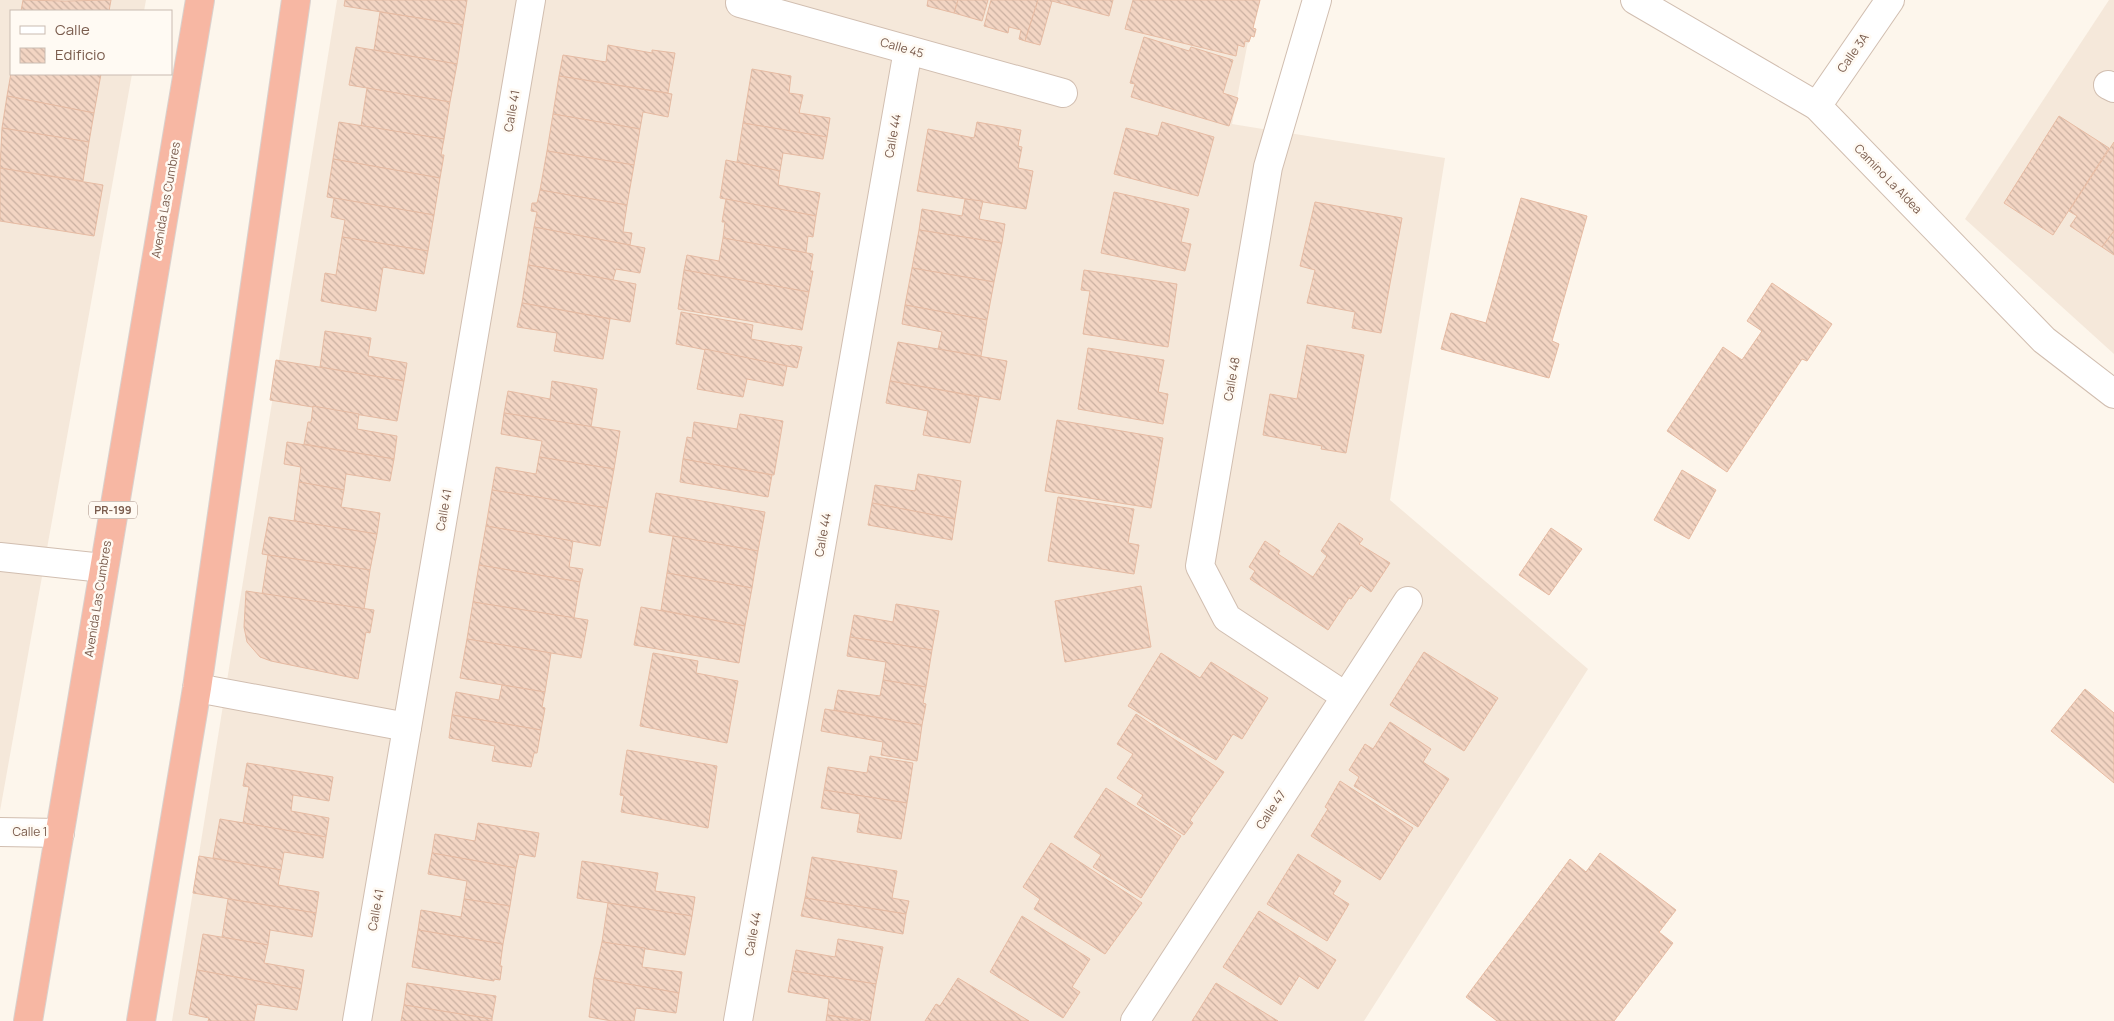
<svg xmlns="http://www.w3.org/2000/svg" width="2114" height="1021" font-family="Manrope,sans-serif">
	<defs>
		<pattern id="building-back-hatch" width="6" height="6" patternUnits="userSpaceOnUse" patternTransform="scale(1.25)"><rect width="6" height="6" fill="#f3d5c3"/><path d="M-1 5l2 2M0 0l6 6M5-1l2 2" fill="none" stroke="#cab0a1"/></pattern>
	</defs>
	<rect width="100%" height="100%" fill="#fdf6ec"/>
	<!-- residential -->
	<g fill="#f5e8da">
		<polygon points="0,0 146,0 144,11 11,11 11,74 132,74 0,811"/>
		<polygon points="337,0 1256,0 1232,124 1445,158 1390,500 1588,669 1364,1021 172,1021"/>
		<polygon points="2109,0 2114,0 2114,354 1965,219"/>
	</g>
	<!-- building -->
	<g fill="url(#building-back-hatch)" stroke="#e6bba3">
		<polygon points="23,0 65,1 111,0 109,11 21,11"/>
		<polygon points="345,0 467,0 463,25 344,6"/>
		<polygon points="928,0 958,0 954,13 927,6"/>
		<polygon points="958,0 988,0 982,21 954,13"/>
		<polygon points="991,0 1038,0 1025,41 1019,39 1021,30 1009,27 1008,33 984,26"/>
		<polygon points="1038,0 1113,0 1109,16 1052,1 1040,45 1025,41"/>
		<polygon points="1133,0 1260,0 1253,28 1256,29 1254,37 1251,36 1249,42 1245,41 1244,47 1238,45 1236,56 1125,29"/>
		<polygon points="380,12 463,25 457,64 374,50"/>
		<polygon points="1144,37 1189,51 1191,47 1233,60 1223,93 1238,98 1229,126 1131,97 1135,84 1130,83"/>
		<polygon points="608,45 652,53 652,50 675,53 668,93 559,76 563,55 606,62"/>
		<polygon points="356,47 457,64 450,102 349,85"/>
		<polygon points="752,69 791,76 789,93 803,95 799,113 830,118 827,137 743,123"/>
		<polygon points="11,73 101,74 94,113 7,96"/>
		<polygon points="559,76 672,94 668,117 643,112 640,129 553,114"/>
		<polygon points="367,88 450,102 444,139 361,126"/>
		<polygon points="7,96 94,113 89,142 2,128"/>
		<polygon points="553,114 640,129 634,165 547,151"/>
		<polygon points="2059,116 2109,148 2053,235 2004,203"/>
		<polygon points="339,122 444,139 441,155 444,155 440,178 333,159"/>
		<polygon points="977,122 1021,130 1018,146 1022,147 1018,168 1033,171 1026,209 917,191 928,129 974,138"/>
		<polygon points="1162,122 1214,137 1198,196 1114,174 1126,128 1158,136"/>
		<polygon points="743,123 827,137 823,159 783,153 780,171 737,162"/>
		<polygon points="2,128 89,142 83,181 0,168"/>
		<polygon points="2114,142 2114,231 2102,247 2070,226 2077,216 2069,211"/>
		<polygon points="547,151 634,165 627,205 540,190"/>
		<polygon points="333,159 440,178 434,215 327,197"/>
		<polygon points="726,160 780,171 778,185 820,193 816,216 720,198"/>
		<polygon points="0,168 103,185 94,236 0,221"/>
		<polygon points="540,190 627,205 623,232 632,233 630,245 534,227 537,212 531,211 532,203 537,203"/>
		<polygon points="1114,192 1189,209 1181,242 1191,244 1185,271 1101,253"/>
		<polygon points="334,198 434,215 428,251 342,237 345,220 331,217"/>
		<polygon points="1521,198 1587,216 1552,341 1559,344 1549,378 1441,349 1451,313 1486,323"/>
		<polygon points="726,199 816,216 813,237 808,236 806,253 723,238 725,222 722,222"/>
		<polygon points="965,199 983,201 979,219 1005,224 1002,243 919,230 922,209 962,216"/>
		<polygon points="1315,202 1402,218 1381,333 1352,328 1355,312 1307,303 1315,270 1300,266"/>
		<polygon points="534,227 645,248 640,273 616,269 613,280 528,265"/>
		<polygon points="919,230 1002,243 994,282 912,268"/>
		<polygon points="2114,231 2114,255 2102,247"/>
		<polygon points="342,237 428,251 424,274 383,267 376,311 321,301 325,273 336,275"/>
		<polygon points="723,238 813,254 810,271 813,271 809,292 684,270 687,255 719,261"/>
		<polygon points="528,265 636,284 630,322 522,303"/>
		<polygon points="912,268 994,282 987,320 905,305"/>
		<polygon points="684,270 809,292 802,330 678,309"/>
		<polygon points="1084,270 1177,284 1168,347 1083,334 1090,291 1081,290"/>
		<polygon points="1772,283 1832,324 1807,361 1802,359 1727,472 1667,431 1723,347 1742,360 1762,331 1747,321"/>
		<polygon points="522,303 610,319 603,359 554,351 557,333 517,327"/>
		<polygon points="905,305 987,320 981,356 938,349 942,332 902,324"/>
		<polygon points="681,312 753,325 751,339 790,346 791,345 802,347 797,368 676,344"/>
		<polygon points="325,331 371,338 368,356 407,363 404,381 320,367"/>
		<polygon points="898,342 1007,361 1000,400 890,381"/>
		<polygon points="1307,345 1364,355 1346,453 1321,449 1322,446 1263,435 1270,394 1297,399"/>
		<polygon points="1088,348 1164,360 1158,392 1168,394 1163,424 1078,409"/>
		<polygon points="705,349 787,366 783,386 747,379 743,397 697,389"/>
		<polygon points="276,360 404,381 397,421 270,400"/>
		<polygon points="552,381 597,389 591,427 504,413 508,391 550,399"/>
		<polygon points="890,381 979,397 970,443 923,435 928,411 886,403"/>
		<polygon points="313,406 359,414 357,429 397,436 394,459 304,444 308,422 311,422"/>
		<polygon points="504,413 620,431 614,469 539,457 542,441 501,434"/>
		<polygon points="740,414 783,421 774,475 683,459 687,437 692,438 694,422 737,429"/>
		<polygon points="1057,420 1163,438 1151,508 1045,491"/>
		<polygon points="287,442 394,459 390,481 346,474 344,490 299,482 301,467 284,464"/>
		<polygon points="539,457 614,469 607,508 492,490 496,467 536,474"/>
		<polygon points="683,459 772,475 768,497 680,482"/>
		<polygon points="1682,470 1716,490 1689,539 1654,520"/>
		<polygon points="918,474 961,481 955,519 872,503 875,485 915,491"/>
		<polygon points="299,482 344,490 341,507 380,513 377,534 294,521"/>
		<polygon points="492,490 607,508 600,546 486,526"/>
		<polygon points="656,493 765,512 758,551 649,532"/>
		<polygon points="1058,497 1134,509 1128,543 1139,545 1134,574 1048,561"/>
		<polygon points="872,503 955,519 952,540 868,525"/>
		<polygon points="269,517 377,534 370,570 262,554"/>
		<polygon points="1339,523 1363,539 1359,544 1390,563 1371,592 1361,585 1351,599 1349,598 1328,630 1250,579 1255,571 1249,567 1265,541 1280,551 1278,554 1313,577 1327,556 1321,551"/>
		<polygon points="486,526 573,541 569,567 583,569 580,582 479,565"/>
		<polygon points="1551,528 1582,549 1549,595 1519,575"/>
		<polygon points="673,536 758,551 752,588 667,573"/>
		<polygon points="268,555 370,570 364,609 262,594"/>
		<polygon points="479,565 580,582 574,618 473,602"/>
		<polygon points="667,573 752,588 745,626 661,610"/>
		<polygon points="1141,586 1151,647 1065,662 1055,601"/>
		<polygon points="246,591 374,610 370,633 366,632 358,679 271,661 260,657 247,642 244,627"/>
		<polygon points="473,602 588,620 581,658 467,639"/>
		<polygon points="896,604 939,611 932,650 850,637 854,615 893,622"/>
		<polygon points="641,607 745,626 739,663 634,645"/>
		<polygon points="850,637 932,650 926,687 883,680 886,662 847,656"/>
		<polygon points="467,639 551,653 545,692 460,678"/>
		<polygon points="1424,652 1498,698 1464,751 1390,705"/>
		<polygon points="653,653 698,661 696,673 738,681 727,743 640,726"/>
		<polygon points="1161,653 1200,678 1211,662 1268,698 1242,739 1233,734 1216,760 1128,706"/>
		<polygon points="883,680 926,687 923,703 926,704 922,725 834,710 838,690 880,696"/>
		<polygon points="502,685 545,692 542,707 545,708 541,730 452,715 456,692 499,700"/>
		<polygon points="2085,689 2114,713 2114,783 2051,731"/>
		<polygon points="825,709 922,725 917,761 881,755 883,742 821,731"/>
		<polygon points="1136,714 1224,772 1190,820 1193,823 1184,835 1137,804 1143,795 1117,778 1133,754 1117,744"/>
		<polygon points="452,715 541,730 537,753 534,753 531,767 492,761 495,746 449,738"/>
		<polygon points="1390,722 1431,749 1423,762 1449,779 1418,827 1354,786 1359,777 1349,770 1365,744 1373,749"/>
		<polygon points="627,750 717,766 708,828 621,812 624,796 620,795"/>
		<polygon points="870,756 913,763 907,803 824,790 828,767 867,773"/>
		<polygon points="247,763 333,777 329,801 293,795 291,811 329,818 326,837 243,823 249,787 243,786"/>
		<polygon points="1340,781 1413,828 1380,880 1311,836 1328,809 1325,807"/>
		<polygon points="1106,788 1181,836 1141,898 1093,867 1101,855 1074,837"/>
		<polygon points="824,790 907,803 901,839 857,832 860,814 821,808"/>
		<polygon points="220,819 326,837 323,858 284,852 281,870 213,858"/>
		<polygon points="478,823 539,833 535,857 519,854 516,868 432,853 435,834 475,841"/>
		<polygon points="1051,843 1142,903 1105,954 1034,909 1040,899 1023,887"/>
		<polygon points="432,853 516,868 510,906 464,899 467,881 428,874"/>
		<polygon points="1600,853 1676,910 1659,932 1673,943 1614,1021 1497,1021 1466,997 1570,859 1586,872"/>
		<polygon points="1298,854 1341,881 1333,894 1349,904 1327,941 1267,904"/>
		<polygon points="199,856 281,870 278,885 319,892 316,913 193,893"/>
		<polygon points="812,857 897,871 892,898 909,901 906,914 805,898"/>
		<polygon points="582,861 658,873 655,891 695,897 692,916 577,898"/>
		<polygon points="805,898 906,914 903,934 801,916"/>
		<polygon points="228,899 316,913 312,937 270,930 268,945 222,937"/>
		<polygon points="464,899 510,906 503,944 418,930 421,910 461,917"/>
		<polygon points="608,903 692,916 685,955 602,942"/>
		<polygon points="1259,911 1336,960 1318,989 1299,976 1281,1005 1223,967"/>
		<polygon points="1022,916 1090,959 1072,987 1080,992 1063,1018 990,972"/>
		<polygon points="418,930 503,944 500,966 502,966 500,980 494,979 494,981 412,967"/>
		<polygon points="203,934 268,945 264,963 304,970 301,989 197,970"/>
		<polygon points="838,939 883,947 876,984 792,971 796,950 835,957"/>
		<polygon points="602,942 645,948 642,967 682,972 679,993 594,978"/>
		<polygon points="197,970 301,989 297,1010 257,1004 254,1021 208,1021 209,1018 189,1014"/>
		<polygon points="792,971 876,984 870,1021 827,1015 829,999 788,992"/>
		<polygon points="594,978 679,993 676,1013 636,1008 634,1021 612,1021 589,1017"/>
		<polygon points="958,978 1029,1021 925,1021 936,1004 940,1006"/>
		<polygon points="407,983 496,996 492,1019 404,1005"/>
		<polygon points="1216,983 1278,1021 1192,1021"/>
		<polygon points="404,1005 492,1019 492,1021 401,1021"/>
		<polygon points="827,1015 861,1021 826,1021"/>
	</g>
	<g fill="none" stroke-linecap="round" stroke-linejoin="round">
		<defs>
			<g id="minor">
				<polyline points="1317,0 1268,167 1200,566 1227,618 1345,696"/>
				<polyline points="1635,0 1817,106 2044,340 2114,394"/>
				<polyline points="740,3 1063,93"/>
				<polyline points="2108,85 2114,88"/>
				<polyline points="1817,106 1890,0"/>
				<polyline points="0,557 103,568"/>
				<polyline points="197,688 407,727"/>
				<polyline points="0,832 60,833"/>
				<polyline points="357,1021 531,0"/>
				<polyline points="738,1021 908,50"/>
				<polyline points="1135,1021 1408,601"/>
			</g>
			<g id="highway">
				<polyline points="28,1021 200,0"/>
				<polyline points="141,1021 197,688 296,0"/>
			</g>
		</defs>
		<!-- minor casing -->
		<use href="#minor" stroke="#d1beb0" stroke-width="30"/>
		<!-- highway casing -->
		<use href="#highway" stroke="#dad1cd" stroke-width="30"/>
		<!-- minor -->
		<use href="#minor" stroke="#fff" stroke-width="28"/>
		<!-- highway -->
		<use href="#highway" stroke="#f7b7a3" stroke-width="28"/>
	</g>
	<g text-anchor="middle" stroke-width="5" stroke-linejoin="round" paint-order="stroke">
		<!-- shield labels -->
		<rect fill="#fffaf3" stroke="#a28b7f" stroke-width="1" x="89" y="501.5" width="48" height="17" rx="4"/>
		<g font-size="11" font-weight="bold" fill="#7a5c4d">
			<text x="113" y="514">PR-199</text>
		</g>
		<!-- street labels -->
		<g font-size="12" fill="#7a5c4d" stroke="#fffaf3">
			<text transform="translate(902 48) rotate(16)" y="4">Calle 45</text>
			<text transform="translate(1853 53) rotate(-55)" y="4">Calle 3A</text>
			<text transform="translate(512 111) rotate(-80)" y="4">Calle 41</text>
			<text transform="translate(893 136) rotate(-80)" y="4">Calle 44</text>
			<text transform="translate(1888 179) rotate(46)" y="4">Camino La Aldea</text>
			<text transform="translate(166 200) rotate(-80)" y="4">Avenida Las Cumbres</text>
			<text transform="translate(1232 379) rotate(-80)" y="4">Calle 48</text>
			<text transform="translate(444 510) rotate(-80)" y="4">Calle 41</text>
			<text transform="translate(823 535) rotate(-80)" y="4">Calle 44</text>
			<text transform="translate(98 599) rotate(-81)" y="4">Avenida Las Cumbres</text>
			<text transform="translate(1271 810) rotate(-57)" y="4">Calle 47</text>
			<text x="30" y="836">Calle 1</text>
			<text transform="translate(376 910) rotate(-80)" y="4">Calle 41</text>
			<text transform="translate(753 934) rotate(-80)" y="4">Calle 44</text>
		</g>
	</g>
	<!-- legend -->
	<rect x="10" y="10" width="162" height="65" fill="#fffaf3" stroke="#cabbb1"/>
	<rect x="20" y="26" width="25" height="8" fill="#ffffff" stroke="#cabbb1"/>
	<text x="55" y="35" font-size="15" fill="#7a5c4d">Calle</text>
	<rect x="20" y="48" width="25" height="15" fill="url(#building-back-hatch)" stroke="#cabbb1"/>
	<text x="55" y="60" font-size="15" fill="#7a5c4d">Edificio</text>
</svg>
